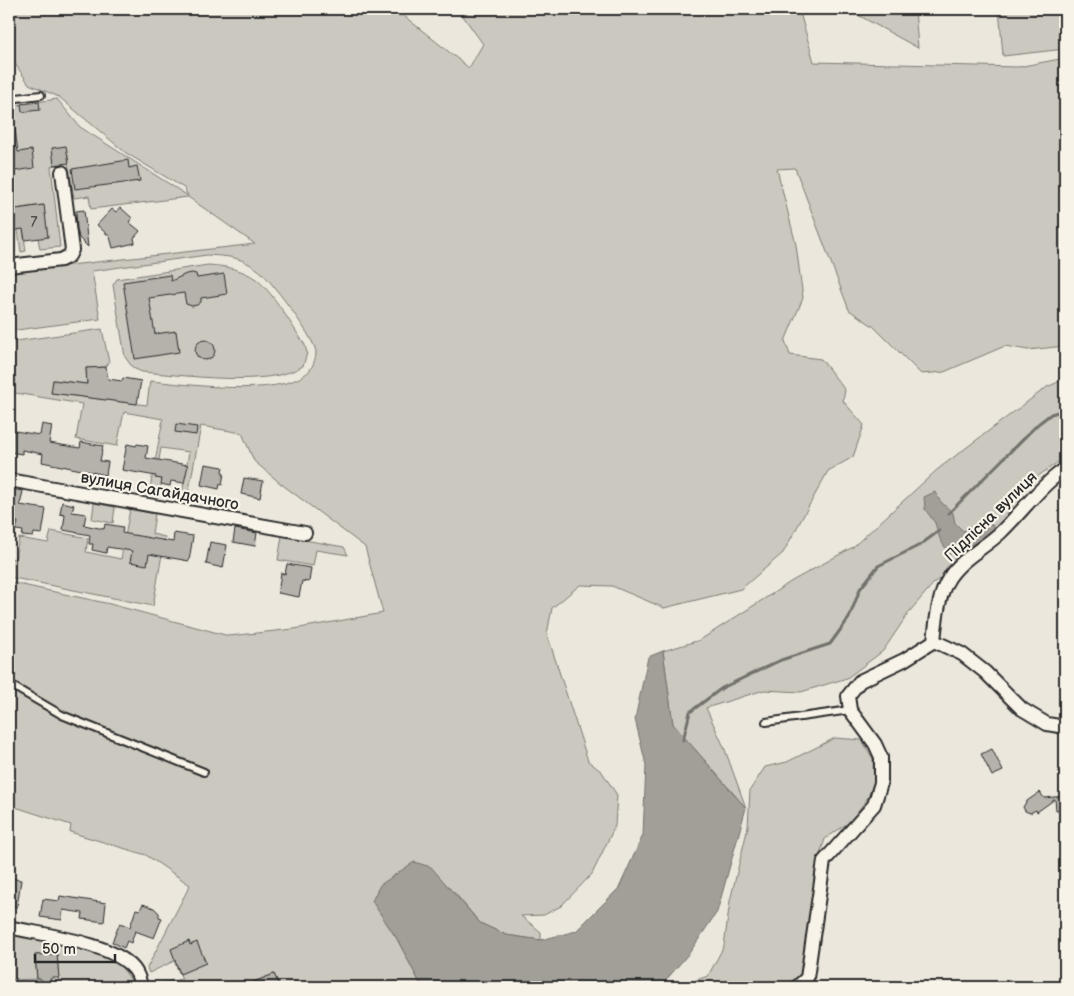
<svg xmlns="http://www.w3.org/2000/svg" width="1074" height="996" font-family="'Balsamiq Sans',sans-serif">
	<rect width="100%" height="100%" fill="#ebe7dd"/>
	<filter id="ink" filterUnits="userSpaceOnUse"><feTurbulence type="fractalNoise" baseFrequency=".02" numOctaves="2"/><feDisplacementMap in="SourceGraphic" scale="10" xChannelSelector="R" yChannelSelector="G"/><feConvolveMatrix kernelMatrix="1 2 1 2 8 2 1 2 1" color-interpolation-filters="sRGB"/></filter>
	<g filter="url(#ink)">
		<!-- green -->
		<g fill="#cbc8bf" stroke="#7b7a75">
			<path d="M9 9H389L399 12 469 68 483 44 458 9H799L814 62 1018 67 1065 58V346L1028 350 1005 346 944 372 921 374 873 326 849 310 795 168 777 169 796 245 803 298 785 341 790 355 821 359 845 390 843 401 864 425 853 457 828 471 783 553 741 589 664 608 612 586 580 585 552 608 547 634 588 761 602 772 617 795 615 826 592 874 561 906 544 915 521 916 541 932V940L506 935 480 923 454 892 372 901 397 939 422 987H280L274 974 248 984 249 987H196V985L182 987H149V985L182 979 174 961 149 973 147 968 190 885 146 855 70 832 71 825 9 805V582L110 604 229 636 294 629 383 613 365 547 280 483 254 461 242 433 201 426 187 501 181 500 189 452 161 448 156 478 162 479 159 496 149 494 163 419 124 412 117 446 76 439 82 404 9 392V342L102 329 109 362 106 367 86 368 87 384 53 380 52 393 147 405 150 381C187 384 278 398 307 373 312 369 316 359 316 352 315 339 274 285 263 274 259 270 253 266 247 263 236 256 220 256 207 255L92 271 100 319 9 331V272L255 244 188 197 91 209 89 196 74 198 68 163 51 166 60 247 40 249 38 238 43 205 20 208 26 251 21 252 10 172H9V106L57 99 80 127 188 196 184 188 126 153 59 97 29 84 9 55Z"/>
			<polygon points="847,9 915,9 918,48"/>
			<polygon points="999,9 1065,9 1065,49 1003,56"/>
			<path d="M208 265C224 266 242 269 256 279 273 292 292 326 305 345L307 353 303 366C269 388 183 375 142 372L133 368 125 357 113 285 117 279Z"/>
			<polygon points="1065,379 1065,457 1034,479 1014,503 999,528 933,584 910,611 883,651 847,678 801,692 764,690 706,708 724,747 746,808 673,724 663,651 700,640 792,581 853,547 938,469 1047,387"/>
			<polygon points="94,503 115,507 113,523 92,519"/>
			<polygon points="130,509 155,514 152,534 165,537 153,606 9,577 9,558 15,559 19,538 48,543 51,531 88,538 86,552 121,559"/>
			<polygon points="282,536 344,547 348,555 316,550 313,566 278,560"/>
			<polygon points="835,738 862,740 873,759 874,789 851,821 825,839 816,867 801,977 791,987 676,987 708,976 724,946 730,901 748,827 750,790 765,767 787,762"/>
			<path d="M11 933C40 939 88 944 112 960 123 967 129 976 134 987H59L57 954 35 955 37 979 9 980V935Z"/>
		</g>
		<!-- water -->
		<g fill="#a29f98" stroke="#72716c">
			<polygon points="935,492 940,501 953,513 955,523 963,531 987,520 995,528 968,553 949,554 940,539 935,523 925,509 924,497"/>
			<polygon points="663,651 673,724 746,808 717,912 690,952 660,987 422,987 397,939 372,901 380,885 414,862 431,867 480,923 506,935 541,940 576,931 619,888 643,835 646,765 635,719 648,657"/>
		</g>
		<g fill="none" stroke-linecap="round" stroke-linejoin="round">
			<!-- stream -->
			<g stroke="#72716c" stroke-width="3">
				<polyline points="949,513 1038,424 1051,414 1065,410"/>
				<polyline points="683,740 690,712 722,688 781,660 830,644 849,618 860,589 878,566 920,545 939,531"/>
			</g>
		</g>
		<!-- building -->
		<g fill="#b5b2ab" stroke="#2b2b2b">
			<polygon points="39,102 40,110 22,112 21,104"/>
			<polygon points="9,122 14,122 18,152 32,150 34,168 9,172"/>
			<polygon points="66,146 69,163 54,165 52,148"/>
			<polygon points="128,160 129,168 137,166 140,181 75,189 72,169"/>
			<polygon points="44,205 48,237 25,240 23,229 9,231 9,210"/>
			<polygon points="120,207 132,218 129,222 140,231 134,238 135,243 113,248 110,237 97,225 112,209 116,212"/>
			<polygon points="84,210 88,247 79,238 77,229 76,211"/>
			<polygon points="192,273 196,274 197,278 224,274 227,294 201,298 201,302 197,305 192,306 186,304 184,293 149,298 155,334 176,331 179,352 135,359 123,282 170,275 171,281 186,274"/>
			<circle cx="205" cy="350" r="10"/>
			<polygon points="106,367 108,379 122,381 123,378 141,381 137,404 51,393 53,380 87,384 86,368"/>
			<polygon points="42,424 52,426 49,443 80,448 81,442 103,446 100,461 108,462 106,475 42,462 43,454 22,450 22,454 9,452 9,430 40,435"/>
			<polygon points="176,424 197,427 196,435 175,432"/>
			<polygon points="127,444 136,446 137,444 148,446 146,458 188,465 184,483 171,481 170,486 161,484 162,479 155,478 156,476 122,470"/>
			<polygon points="205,464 223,467 222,472 224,473 222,485 220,484 219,489 201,485"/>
			<polygon points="244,478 263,481 260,498 241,494"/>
			<polygon points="11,489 23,491 20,505 46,509 42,534 34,533 33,537 22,536 23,531 16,530 18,522 9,520"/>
			<polygon points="62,502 74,505 72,512 86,514 84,525 104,529 105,524 123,527 122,533 173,542 174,533 193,536 189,561 149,554 147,565 130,562 132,551 107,547 106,553 92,550 93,544 89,544 90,535 63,530 65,515 60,514"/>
			<polygon points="235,529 257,533 255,546 233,542"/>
			<polygon points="210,542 227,545 223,568 206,564"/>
			<polygon points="287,564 311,568 309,582 302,581 299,597 278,593 281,573 285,574"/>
			<polygon points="992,749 1003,771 992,776 981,754"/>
			<polygon points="1040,792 1044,798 1065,796 1065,809 1056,810 1055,799 1037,812 1036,810 1030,813 1025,811 1023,807 1027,801"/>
			<polygon points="9,878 21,880 17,907 9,905"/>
			<polygon points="60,896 106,903 104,922 82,919 83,913 63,910 62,920 40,917 43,899 59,901"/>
			<polygon points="143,904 154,908 159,913 159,917 162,918 154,938 135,931 131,943 127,941 124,948 112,942 120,923 130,927 136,909 140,910"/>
			<polygon points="189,941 190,945 197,942 206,963 180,974 171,949"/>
			<polygon points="57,954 59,978 51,978 49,983 44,983 41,979 37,979 35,955"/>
			<polygon points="274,974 280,987 241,987"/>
		</g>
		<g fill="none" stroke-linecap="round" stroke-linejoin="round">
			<defs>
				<g id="lane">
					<polyline points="9,99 41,95"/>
					<polyline points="9,684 62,715 204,772"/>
					<polyline points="766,722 850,710"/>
				</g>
				<g id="street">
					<polyline points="9,266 61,260 69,256 72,250 62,172"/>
					<polyline points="9,480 305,533"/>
					<path d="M934 641C936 622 938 595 949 578 961 559 984 548 1000 533 1022 512 1040 486 1065 469"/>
					<polyline points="934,641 962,654 985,672 1022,709 1047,724 1065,727"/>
					<path d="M9 927C42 935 112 942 134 969 138 974 140 981 141 987"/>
					<polyline points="797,987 807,978 824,861 874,805 881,783 881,757 875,744 850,710 848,696 860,681 904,660 934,641"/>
				</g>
			</defs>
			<!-- lane casing -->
			<use href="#lane" stroke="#2b2b2b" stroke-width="10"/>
			<!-- street casing -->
			<use href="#street" stroke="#2b2b2b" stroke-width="16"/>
			<!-- lane -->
			<use href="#lane" stroke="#f7f3e8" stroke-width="6"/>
			<!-- street -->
			<use href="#street" stroke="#f7f3e8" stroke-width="12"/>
		</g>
	</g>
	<g text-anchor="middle" stroke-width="4.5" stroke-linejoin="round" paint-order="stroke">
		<!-- number labels -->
		<g font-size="14" fill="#4e4d4b">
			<text x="34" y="227">7</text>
		</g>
		<!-- street labels -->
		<g font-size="16" fill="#2b2b2b" stroke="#f7f3e8">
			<text transform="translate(160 490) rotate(10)" y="6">вулиця Сагайдачного</text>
			<text transform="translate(990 516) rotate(-44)" y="6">Підлісна вулиця</text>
		</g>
	</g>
	<!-- margin -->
	<rect width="1074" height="996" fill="none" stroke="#f7f3e8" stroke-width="30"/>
	<rect x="15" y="15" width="1044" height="966" fill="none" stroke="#2b2b2b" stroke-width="2" filter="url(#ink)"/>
	<!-- scale -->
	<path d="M35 954v8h80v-8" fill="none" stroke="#2b2b2b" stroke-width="2.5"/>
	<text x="42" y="954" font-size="15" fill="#2b2b2b" stroke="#f7f3e8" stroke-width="4" paint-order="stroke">50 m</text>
</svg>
